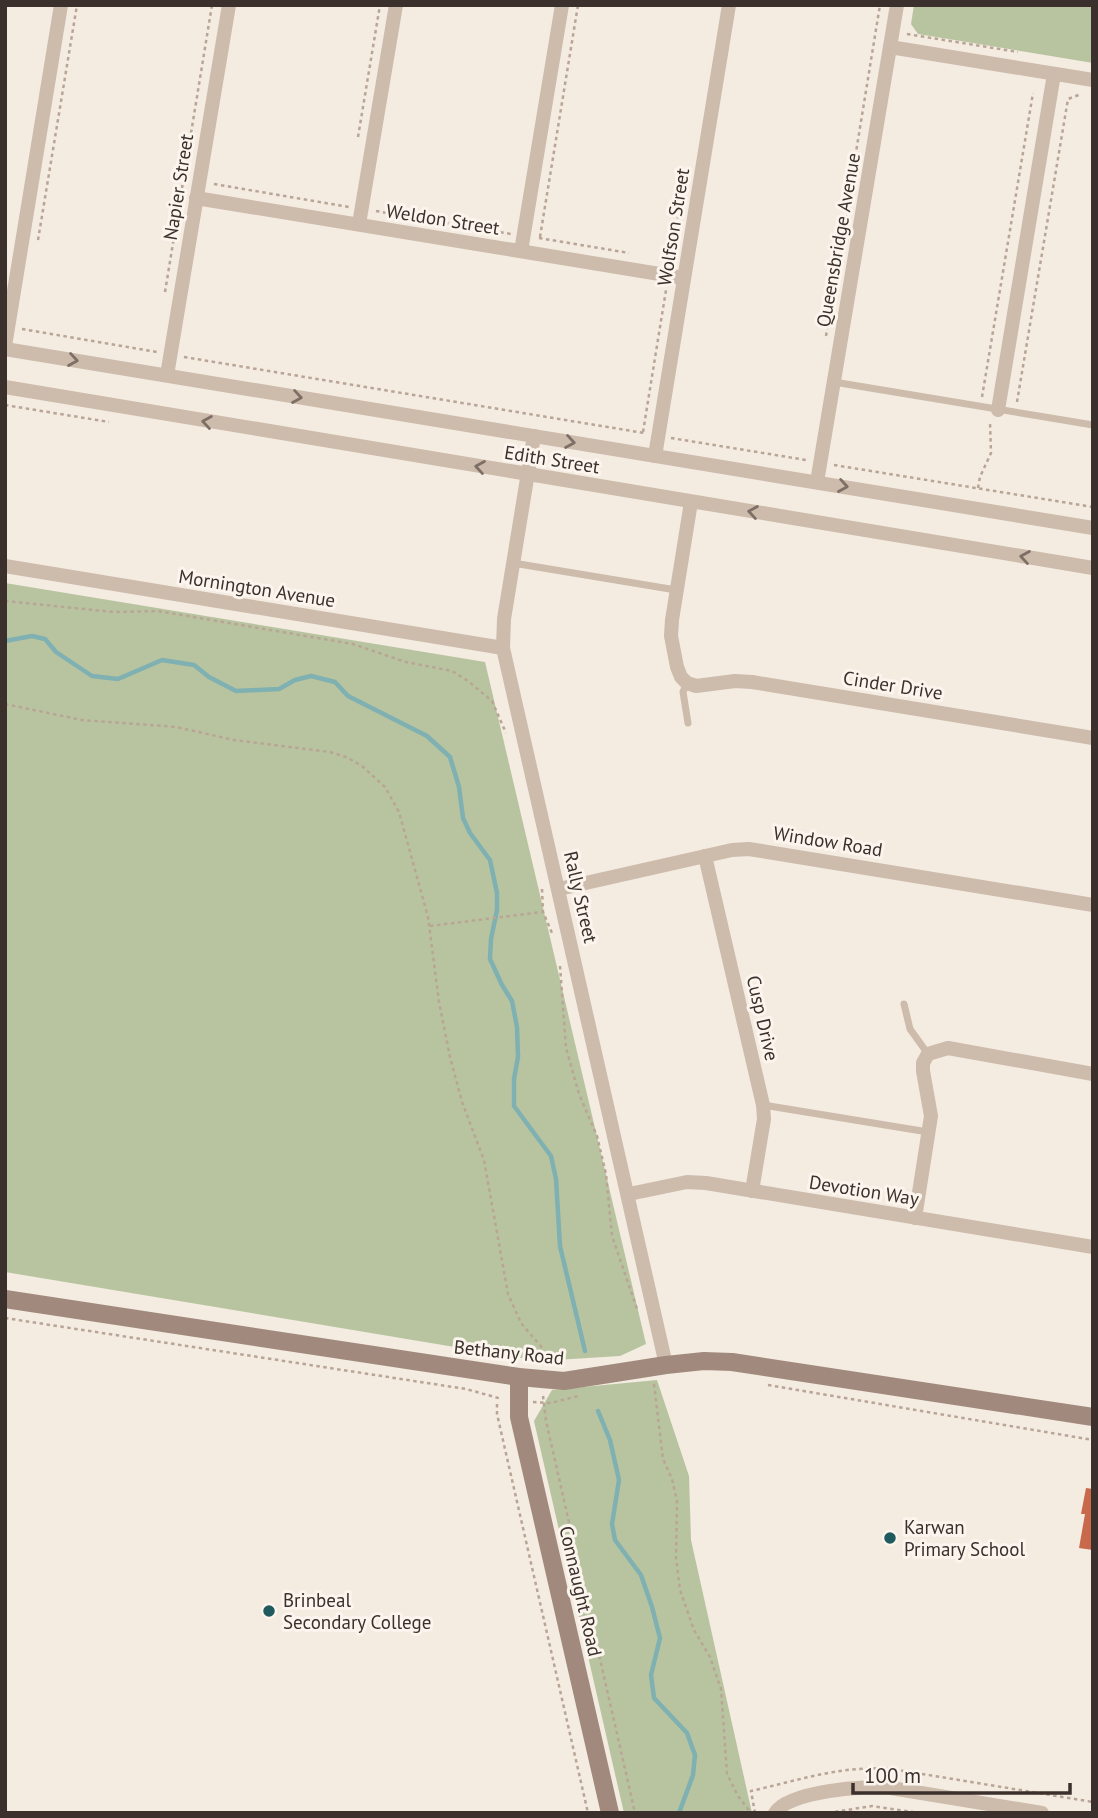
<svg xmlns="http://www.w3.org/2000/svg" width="1098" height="1818" font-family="'PT Sans',sans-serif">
	<rect width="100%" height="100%" fill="#f4ebe1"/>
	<!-- green -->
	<g fill="#b8c4a0">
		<polygon points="914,5 1093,5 1093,63 918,34 911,24"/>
		<polygon points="5,583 485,662 646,1344 620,1356 539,1361 5,1272"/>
		<polygon points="657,1380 689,1476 691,1540 752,1813 624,1813 534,1421 552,1390"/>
	</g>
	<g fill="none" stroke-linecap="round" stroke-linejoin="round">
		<!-- stream -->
		<g stroke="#7fb0b2" stroke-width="4.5">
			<polyline points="5,641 32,636 45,639 56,652 92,676 118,679 162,660 194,665 209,677 236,691 279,689 295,680 311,676 335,682 348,696 427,736 450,757 459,787 463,818 470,833 490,860 497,893 497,910 491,939 490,959 502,985 512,1001 517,1027 518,1057 514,1079 514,1106 551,1156 556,1179 560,1246 585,1351"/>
			<polyline points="598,1411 610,1440 619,1480 612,1524 615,1540 641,1575 652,1607 660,1638 651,1675 654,1698 687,1733 695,1755 693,1775 679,1813"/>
		</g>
	</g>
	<!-- building -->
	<polygon fill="#c8694b" points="1086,1488 1093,1489 1093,1550 1079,1548 1085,1514 1081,1514"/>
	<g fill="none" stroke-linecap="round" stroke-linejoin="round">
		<!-- path -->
		<g stroke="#b9a596" stroke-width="2.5" stroke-dasharray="3.5 3.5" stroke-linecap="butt">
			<polyline points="907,34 1018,52"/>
			<polyline points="358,137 380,5"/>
			<polyline points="214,184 349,207"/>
			<polyline points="376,211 511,234"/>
			<polyline points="540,237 578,5"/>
			<polyline points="539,238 629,253"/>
			<polyline points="38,240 77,5"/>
			<polyline points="671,260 685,174"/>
			<polyline points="165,292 212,5"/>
			<polyline points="22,329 157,352"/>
			<polyline points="826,336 880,5"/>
			<polyline points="184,357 644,433"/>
			<polyline points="982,397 1033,93"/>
			<polyline points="1017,402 1068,99 1081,94"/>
			<polyline points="5,405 109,422"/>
			<polyline points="643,432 666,290"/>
			<polyline points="671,438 806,460"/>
			<polyline points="834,465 1093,507"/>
			<polyline points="978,488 980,477 991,453 990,422"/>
			<polyline points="5,601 114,612 158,611 353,644 406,662 452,671 468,681 492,701 506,733"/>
			<polyline points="5,704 82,720 176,727 234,740 330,752 346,757 362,766 385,787 399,812 428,917 439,1002 450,1057 462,1102 484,1160 508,1294 521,1323 543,1349 544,1365"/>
			<polyline points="542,889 543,912 552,933"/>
			<polyline points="430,926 542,912"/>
			<polyline points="560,966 566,1048 579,1094 597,1136 606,1174 612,1236 637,1309"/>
			<polyline points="5,1318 466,1389 502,1399"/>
			<polyline points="654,1384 663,1459 672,1479 677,1501 676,1558 680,1590 694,1630 710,1657 721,1689 727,1774 738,1796 751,1813"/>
			<polyline points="768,1385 1093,1440"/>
			<polyline points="543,1396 546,1421 635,1813"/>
			<polyline points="533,1402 551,1403 578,1396"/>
			<polyline points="497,1404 497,1414 588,1813"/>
			<path d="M755 1813 751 1791C800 1780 848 1763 898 1770L1093 1802"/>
			<polyline points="828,1813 872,1806 920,1813"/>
		</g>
		<!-- lane -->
		<g stroke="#cdbbac" stroke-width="7">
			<polyline points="834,382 1093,425"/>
			<polyline points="513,563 676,590"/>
			<polyline points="687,683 683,692 688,723"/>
			<polyline points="904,1004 910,1029 928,1054"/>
			<polyline points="763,1105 928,1132"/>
		</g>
		<!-- street -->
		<g stroke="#cdbbac" stroke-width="14">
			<polyline points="890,47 1093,80"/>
			<polyline points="196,198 684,278"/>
			<polyline points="359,224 396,5"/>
			<polyline points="521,251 562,5"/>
			<polyline points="5,346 61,5"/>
			<polyline points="5,349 1093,528"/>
			<polyline points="167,375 229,5"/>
			<polyline points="5,387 1093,568"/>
			<polyline points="998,410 1054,74"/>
			<polyline points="534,436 504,619 503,648 666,1365"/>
			<polyline points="655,456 729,5"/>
			<polyline points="817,482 897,5"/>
			<polyline points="691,502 672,620 671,636 677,667 681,677 687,683 696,686 735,681 752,682 1093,738"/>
			<polyline points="5,566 503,648"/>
			<polyline points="705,856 763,1105 764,1119 752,1191"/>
			<polyline points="559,889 732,850 749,849 1093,905"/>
			<polyline points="629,1194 687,1182 706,1183 1093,1247"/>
			<polyline points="915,1218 931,1116 923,1071 923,1063 928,1054 948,1048 1093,1074"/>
			<path d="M775 1813C788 1791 867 1785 891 1788L1042 1813"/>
		</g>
		<!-- secondary -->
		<g stroke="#a18a7d" stroke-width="18">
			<polyline points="5,1299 519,1377 564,1381 666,1365 704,1361 732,1362 1093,1417"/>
			<polyline points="519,1377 519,1417 610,1813"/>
		</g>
	</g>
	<!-- one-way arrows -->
	<defs><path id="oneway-chevron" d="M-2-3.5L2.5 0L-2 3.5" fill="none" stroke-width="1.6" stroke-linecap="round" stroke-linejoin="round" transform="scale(1.75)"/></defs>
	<g stroke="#7d6f65">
		<use href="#oneway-chevron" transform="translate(73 360) rotate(9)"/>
		<use href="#oneway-chevron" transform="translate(297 397) rotate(9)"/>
		<use href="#oneway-chevron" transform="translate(207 422) rotate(-171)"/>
		<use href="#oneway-chevron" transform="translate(570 442) rotate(9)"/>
		<use href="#oneway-chevron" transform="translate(480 467) rotate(-171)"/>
		<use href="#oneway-chevron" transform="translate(843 486) rotate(10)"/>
		<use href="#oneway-chevron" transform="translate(753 512) rotate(-171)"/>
		<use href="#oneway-chevron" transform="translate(1025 557) rotate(-171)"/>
	</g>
	<!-- markers -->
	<g fill="#1f5a5e" stroke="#fbf5ee" stroke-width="2.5">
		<circle cx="890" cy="1538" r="7"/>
		<circle cx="269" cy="1611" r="7"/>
	</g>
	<g text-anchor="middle" stroke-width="6" stroke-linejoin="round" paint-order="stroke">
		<!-- street labels -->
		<g font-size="19" fill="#3b302b" stroke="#fbf5ee">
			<text transform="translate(178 187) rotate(-81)" y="7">Napier Street</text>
			<text transform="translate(443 219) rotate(9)" y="7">Weldon Street</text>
			<text transform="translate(673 227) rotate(-81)" y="7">Wolfson Street</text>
			<text transform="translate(838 240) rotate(-80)" y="7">Queensbridge Avenue</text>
			<text transform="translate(552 459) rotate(9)" y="7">Edith Street</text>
			<text transform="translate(257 588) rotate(9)" y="7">Mornington Avenue</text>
			<text transform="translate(893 685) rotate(9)" y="7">Cinder Drive</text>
			<text transform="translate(828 841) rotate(9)" y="7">Window Road</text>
			<text transform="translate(581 897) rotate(77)" y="7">Rally Street</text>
			<text transform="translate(763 1018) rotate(77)" y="7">Cusp Drive</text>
			<text transform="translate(864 1190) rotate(9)" y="7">Devotion Way</text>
			<text transform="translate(509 1352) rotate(6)" y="7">Bethany Road</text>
			<text transform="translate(581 1591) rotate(77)" y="7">Connaught Road</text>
		</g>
		<!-- poi labels -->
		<g font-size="19" fill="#3b302b" stroke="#fbf5ee" text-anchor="start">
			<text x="904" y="1534">Karwan<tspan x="904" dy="22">Primary School</tspan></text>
			<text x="283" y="1607">Brinbeal<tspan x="283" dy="22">Secondary College</tspan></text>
		</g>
	</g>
	<!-- border -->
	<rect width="1098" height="1818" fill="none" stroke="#3b302b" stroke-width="14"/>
	<!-- scale -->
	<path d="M853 1783v10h217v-10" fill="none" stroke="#3b302b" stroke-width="3.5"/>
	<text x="864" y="1783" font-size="21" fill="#3b302b" stroke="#fbf5ee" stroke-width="5" paint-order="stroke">100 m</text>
</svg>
